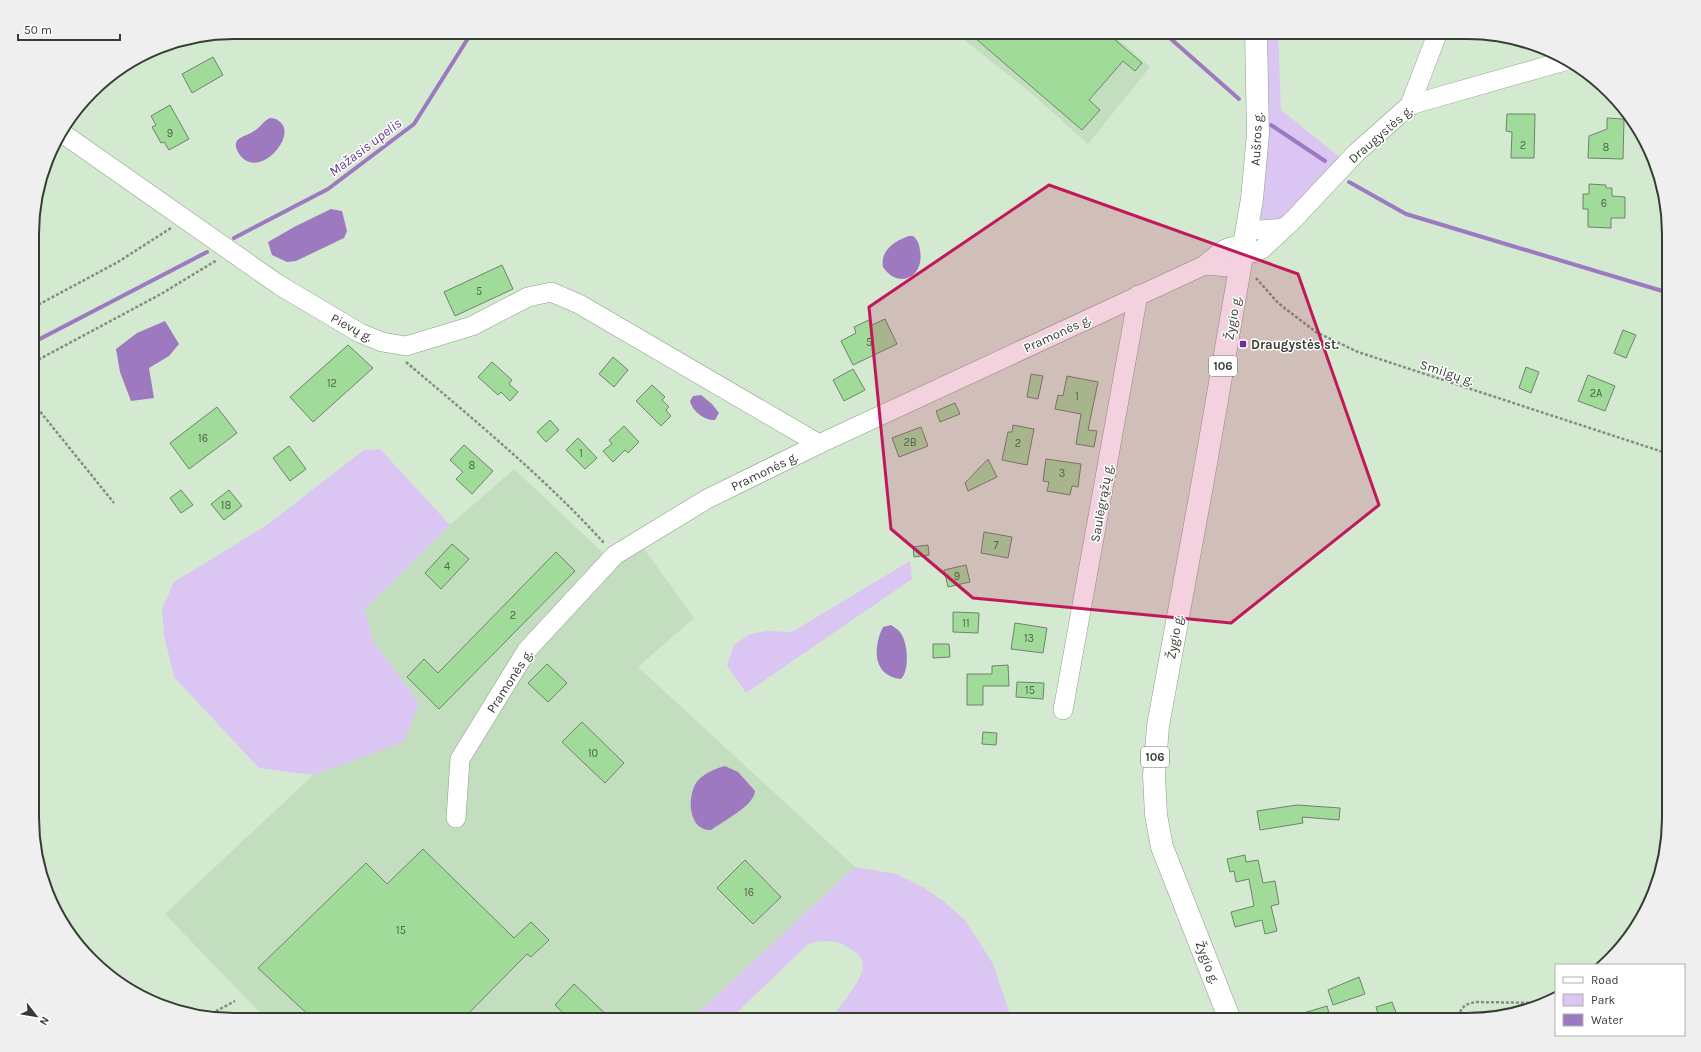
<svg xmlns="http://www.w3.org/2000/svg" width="1701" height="1052" font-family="Karla,sans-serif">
	<rect width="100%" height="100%" fill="#d3e9d0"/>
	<!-- built -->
	<g fill="#c3debf">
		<polygon points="954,32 1110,32 1150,67 1088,144 1030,92"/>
		<polygon points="514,469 617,566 642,546 694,618 638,667 855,867 690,1020 267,1020 165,914 313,775 404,741 419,703 374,642 364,610 450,525"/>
	</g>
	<!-- green -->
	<g fill="#dbc5f2">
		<path d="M1265 32H1278L1281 110 1342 159 1281 221C1270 222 1264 225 1258 214Z"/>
		<polygon points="380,449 450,525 364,610 374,642 419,703 404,742 313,775 259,768 174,677 164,635 162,609 174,582 267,525 364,450"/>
		<polygon points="910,561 912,579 746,693 727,665 734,645 750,634 767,631 792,632"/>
		<path d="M855 867 896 874 923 887 943 901 965 920 993 964 1012 1020H830C838 1008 868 976 862 961 860 955 855 952 849 948 835 939 824 940 808 944L729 1020H690Z"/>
	</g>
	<!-- water -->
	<g fill="#9d7ac0">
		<path d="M270 118C273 118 277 119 279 121 300 135 256 184 238 152 230 137 246 137 254 131 261 127 261 123 270 118Z"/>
		<polygon points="331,209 342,211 347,231 344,238 296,261 287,262 272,255 268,242 296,226"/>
		<path d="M909 236H913C918 240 919 244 920 250 925 279 897 289 883 267 880 250 895 241 909 236Z"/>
		<polygon points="165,321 179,344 169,356 149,368 154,398 131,401 120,372 116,349 137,333"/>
		<path d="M701 395 712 404 719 413 715 420C705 421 692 411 690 401L693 396Z"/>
		<path d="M891 625C894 627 897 629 899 631 908 640 910 670 901 679 872 676 873 647 883 627Z"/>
		<path d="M725 766 738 772 755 791C755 805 722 822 711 830 688 831 687 797 696 783 701 775 715 768 725 766Z"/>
	</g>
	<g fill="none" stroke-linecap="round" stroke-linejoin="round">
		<!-- stream -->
		<g stroke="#9d7ac0" stroke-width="4">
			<polyline points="1163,32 1239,99"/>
			<polyline points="1271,125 1325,161"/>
			<polyline points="1349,182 1406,214 1669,293"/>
			<polyline points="234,238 328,189 414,124 472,32"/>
			<polyline points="34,342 207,252"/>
		</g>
	</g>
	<!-- building -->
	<g fill="#a1db99" stroke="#6f836c">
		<polygon points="968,32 1106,32 1142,63 1135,71 1123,61 1089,100 1100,110 1082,130"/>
		<polygon points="213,57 223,75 192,93 182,74"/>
		<polygon points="170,105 189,139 169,150 164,142 161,143 152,127 156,125 151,116"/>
		<polygon points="1507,114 1535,114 1534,158 1511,158 1512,132 1506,131"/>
		<polygon points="1607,118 1624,119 1623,159 1588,158 1589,136 1607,129"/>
		<polygon points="1589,184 1606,185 1606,188 1612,188 1612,196 1625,197 1625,218 1611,218 1611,228 1588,227 1588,209 1583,209 1583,194 1589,194"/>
		<polygon points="502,265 513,289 455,316 444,292"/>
		<polygon points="885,319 897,344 853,365 841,341 856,333 854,327 869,320 872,325"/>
		<polygon points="1623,330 1636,335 1626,358 1614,353"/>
		<polygon points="348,345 373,368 313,422 290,397"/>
		<polygon points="613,357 628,370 614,387 599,374"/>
		<polygon points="492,362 512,380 509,384 518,392 510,401 501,392 498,395 478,377"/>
		<polygon points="1526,367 1539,372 1531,393 1519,388"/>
		<polygon points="853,369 865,390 844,401 833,380"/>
		<polygon points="1031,374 1043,376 1038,399 1027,397"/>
		<polygon points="1588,375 1615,386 1605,411 1578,401"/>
		<polygon points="1067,376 1098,382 1088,430 1097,431 1094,447 1076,444 1081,414 1055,409 1058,395 1063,396"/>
		<polygon points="652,385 665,397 662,400 669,407 666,410 671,416 661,426 636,401"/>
		<polygon points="955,403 960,414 940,422 936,411"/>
		<polygon points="217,407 237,433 189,469 170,443"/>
		<polygon points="550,420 559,430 546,442 537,432"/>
		<polygon points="1013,425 1034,429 1027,465 1002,460 1008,432 1012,432"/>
		<polygon points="624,426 639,442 628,453 625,450 613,462 603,451 612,444 609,440"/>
		<polygon points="921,427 928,446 899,457 892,438"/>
		<polygon points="578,438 597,458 585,469 566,450"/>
		<polygon points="464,445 493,471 472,494 456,479 463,472 450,460"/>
		<polygon points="289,446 306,469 290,481 273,458"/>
		<polygon points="988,459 997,477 968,491 965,483"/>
		<polygon points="1046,459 1081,464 1078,487 1072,486 1070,495 1047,491 1049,482 1043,481"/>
		<polygon points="181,490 193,505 181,513 170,498"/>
		<polygon points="229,490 242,506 224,520 211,504"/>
		<polygon points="984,532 1012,537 1008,558 981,553"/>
		<polygon points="452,544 469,559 441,589 425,573"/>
		<polygon points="928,545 929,555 914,557 913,547"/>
		<polygon points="556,552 575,571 439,709 407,677 424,659 438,673"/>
		<polygon points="966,565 970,582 948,587 944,570"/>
		<polygon points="953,612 979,613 978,633 953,632"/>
		<polygon points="1015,623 1047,628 1043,653 1011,649"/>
		<polygon points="933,644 949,644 950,657 933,658"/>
		<polygon points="547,664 567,683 548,702 528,683"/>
		<polygon points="1008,665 1009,686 983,686 983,705 967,705 967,674 992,674 992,666"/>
		<polygon points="1017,682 1044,683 1043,699 1016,697"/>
		<polygon points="582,722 624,763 605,783 562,742"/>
		<polygon points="983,732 997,733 996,745 982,744"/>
		<polygon points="1297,805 1340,808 1339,820 1302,817 1303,823 1260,830 1257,811"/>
		<polygon points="423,849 514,938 531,922 549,940 531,957 527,954 462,1020 314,1020 258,968 366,863 387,884"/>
		<polygon points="1245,855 1246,862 1258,860 1263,883 1275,881 1279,904 1271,906 1277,931 1265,934 1262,920 1235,927 1231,912 1254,906 1249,879 1236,882 1234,871 1230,872 1227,859"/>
		<polygon points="745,860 781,897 753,924 717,888"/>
		<polygon points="1359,977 1365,994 1333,1005 1328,990"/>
		<polygon points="574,984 612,1020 571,1020 555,1005"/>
		<polygon points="1392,1002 1399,1020 1380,1020 1376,1007"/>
		<polygon points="1327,1006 1331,1020 1291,1020 1290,1017"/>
	</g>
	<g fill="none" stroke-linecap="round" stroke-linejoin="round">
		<defs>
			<g id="minor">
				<polyline points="1410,105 1438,32"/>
				<polyline points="62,133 279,285 360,333 382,342 406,346 472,326 528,297 551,292 579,304 819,444"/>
				<polyline points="1247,229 1260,230 1284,228"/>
				<polyline points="1243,252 1253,253 1262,249 1293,220 1356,153 1410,105 1568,60"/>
				<polyline points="1205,265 1240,268"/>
				<polyline points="1063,710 1138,295"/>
				<path d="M456 818 460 759 527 650 615 555 707 499 819 444 1205 265C1218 254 1226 244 1244 246"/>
			</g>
			<polyline id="major" points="1230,1020 1162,847 1156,815 1154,776 1158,726 1202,486 1252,199 1258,134 1256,32"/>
		</defs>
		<!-- minor casing -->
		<use href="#minor" stroke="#8a9f87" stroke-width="20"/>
		<!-- major casing -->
		<use href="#major" stroke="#8a9f87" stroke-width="23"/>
		<!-- path -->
		<g stroke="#81907e" stroke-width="2.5" stroke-dasharray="3 2" stroke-linecap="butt">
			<polyline points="1256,278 1278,303 1316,332 1358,352 1669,454"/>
			<polyline points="34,307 118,262 171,228"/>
			<polyline points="34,362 161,294 217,260"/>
			<path d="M406 362C474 420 544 477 604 543"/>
			<polyline points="34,404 114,503"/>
			<polyline points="207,1016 235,1001"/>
			<polyline points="1454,1020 1465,1005 1475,1002 1543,1003"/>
		</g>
		<!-- minor -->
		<use href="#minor" stroke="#fff" stroke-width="19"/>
		<!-- major -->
		<use href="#major" stroke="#fff" stroke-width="22"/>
	</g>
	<!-- marked area -->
	<path fill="#c2185b" fill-opacity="0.2" stroke="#c2185b" stroke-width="3" stroke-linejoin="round" d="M1049 185 1298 274 1379 505 1231 623 973 598 891 529 869 307Z"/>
	<!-- markers -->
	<rect fill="#702da2" stroke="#fff" stroke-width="1.5" x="1239" y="340" width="8" height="8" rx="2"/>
	<g text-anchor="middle" stroke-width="3" stroke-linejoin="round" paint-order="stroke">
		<!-- number labels -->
		<g font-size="11" fill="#50644c">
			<text x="170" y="137">9</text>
			<text x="1523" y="149">2</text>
			<text x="1606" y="151">8</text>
			<text x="1604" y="207">6</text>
			<text x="479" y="295">5</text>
			<text x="869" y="346">5</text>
			<text x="332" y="387">12</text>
			<text x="1596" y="397">2A</text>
			<text x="1077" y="400">1</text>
			<text x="203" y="442">16</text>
			<text x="910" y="446">2B</text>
			<text x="1018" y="447">2</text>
			<text x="581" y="457">1</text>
			<text x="472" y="469">8</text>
			<text x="1062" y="477">3</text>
			<text x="226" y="509">18</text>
			<text x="996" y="549">7</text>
			<text x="447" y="570">4</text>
			<text x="957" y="580">9</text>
			<text x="513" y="619">2</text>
			<text x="966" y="627">11</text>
			<text x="1029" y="642">13</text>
			<text x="1030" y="694">15</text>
			<text x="593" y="757">10</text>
			<text x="749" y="896">16</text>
			<text x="401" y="934">15</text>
		</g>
		<!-- shield labels -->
		<g fill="#fff" stroke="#727770" stroke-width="1">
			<rect x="1209" y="356" width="28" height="20" rx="3"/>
			<rect x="1141" y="747" width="28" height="20" rx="3"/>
		</g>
		<g font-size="12" font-weight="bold" fill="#353d33">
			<text x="1223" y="370">106</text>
			<text x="1155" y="761">106</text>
		</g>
		<!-- street labels -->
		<g font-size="13" fill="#353d33" stroke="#fff">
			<text transform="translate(1380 134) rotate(-41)" y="5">Draugystės g.</text>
			<text transform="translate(1256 139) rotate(-87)" y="5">Aušros g.</text>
			<text transform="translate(1232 318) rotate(-80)" y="5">Žygio g.</text>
			<text transform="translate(352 327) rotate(28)" y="5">Pievų g.</text>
			<text transform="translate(1057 333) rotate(-25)" y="5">Pramonės g.</text>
			<text transform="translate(1447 372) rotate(18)" y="5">Smilgų g.</text>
			<text transform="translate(764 471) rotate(-26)" y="5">Pramonės g.</text>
			<text transform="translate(1101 503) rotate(-80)" y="5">Saulėgrąžų g.</text>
			<text transform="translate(1174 637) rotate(-80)" y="5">Žygio g.</text>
			<text transform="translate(509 681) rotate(-57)" y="5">Pramonės g.</text>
			<text transform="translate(1208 962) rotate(69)" y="5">Žygio g.</text>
		</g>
		<!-- poi labels -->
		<g font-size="13" font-weight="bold" fill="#353d33" stroke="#fff" text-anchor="start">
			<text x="1251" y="349">Draugystės st.</text>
		</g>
		<!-- water labels -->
		<g font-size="14" font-style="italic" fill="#65378c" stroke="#fff">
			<text transform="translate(365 147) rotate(-37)" y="5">Mažasis upelis</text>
		</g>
	</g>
	<!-- crop -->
	<path d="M0 0H1701V1052H0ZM234 39H1467A195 195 0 0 1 1662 234V818A195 195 0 0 1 1467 1013H234A195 195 0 0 1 39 818V234A195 195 0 0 1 234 39Z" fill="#efefef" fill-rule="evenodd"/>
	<path fill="none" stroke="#353d33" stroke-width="2" d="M234 39H1467A195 195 0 0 1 1662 234V818A195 195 0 0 1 1467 1013H234A195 195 0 0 1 39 818V234A195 195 0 0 1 234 39Z"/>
	<!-- legend -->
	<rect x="1555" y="964" width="130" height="72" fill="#ffffff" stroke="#aeb1ad"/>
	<rect x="1563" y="977" width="20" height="6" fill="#ffffff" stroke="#aeb1ad"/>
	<text x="1591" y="984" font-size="12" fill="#353d33">Road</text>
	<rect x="1563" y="994" width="20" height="12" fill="#dbc5f2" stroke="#aeb1ad"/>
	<text x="1591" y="1004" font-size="12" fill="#353d33">Park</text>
	<rect x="1563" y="1014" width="20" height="12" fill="#9d7ac0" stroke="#aeb1ad"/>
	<text x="1591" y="1024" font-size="12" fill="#353d33">Water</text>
	<!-- north arrow -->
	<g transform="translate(36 1016) rotate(121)" stroke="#ffffff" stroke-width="3" paint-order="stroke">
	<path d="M0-3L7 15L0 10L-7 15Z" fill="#353d33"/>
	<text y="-6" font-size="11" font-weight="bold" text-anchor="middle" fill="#353d33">N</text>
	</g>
	<!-- scale -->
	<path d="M18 34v6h102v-6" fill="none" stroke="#353d33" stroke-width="2"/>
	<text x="24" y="34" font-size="12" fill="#353d33" stroke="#ffffff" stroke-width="3" paint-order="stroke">50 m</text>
</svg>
